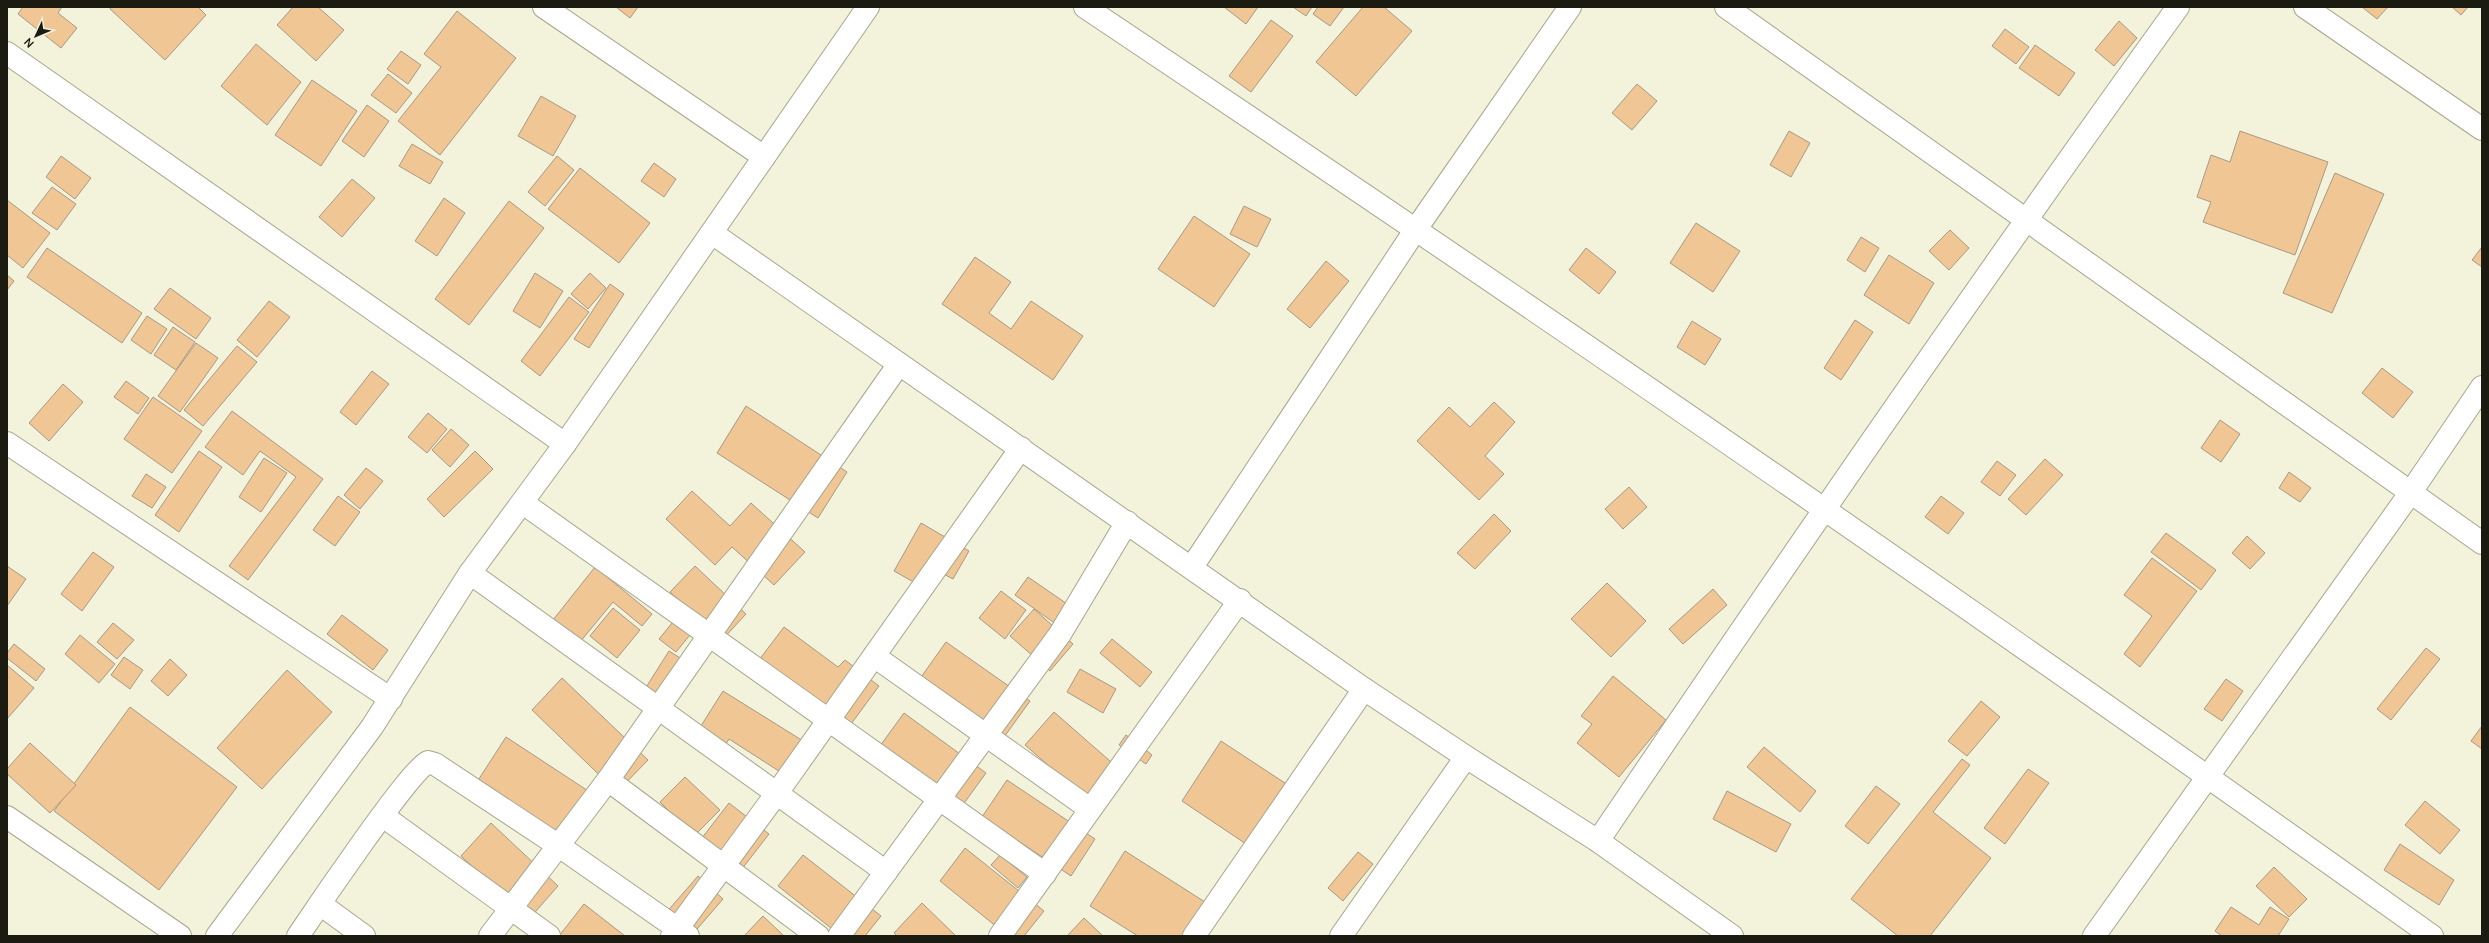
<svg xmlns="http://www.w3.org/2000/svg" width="2489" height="943" font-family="Manrope,sans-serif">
	<rect width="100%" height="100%" fill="#f3f2da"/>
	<!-- building -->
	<g fill="#efc694" stroke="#a89987">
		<polygon points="23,7 62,7 58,13 77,28 61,48 18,14"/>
		<polygon points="111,7 198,7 206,15 165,60 110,9"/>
		<polygon points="293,7 318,7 344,30 316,61 277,25"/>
		<polygon points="616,7 638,7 630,18"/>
		<polygon points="1224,7 1258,7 1246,24"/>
		<polygon points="1293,7 1312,7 1306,16"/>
		<polygon points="1318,7 1344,7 1330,26 1313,14"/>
		<polygon points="1363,7 1384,7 1412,31 1356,96 1316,62"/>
		<polygon points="2362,7 2388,7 2377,19"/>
		<polygon points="2452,7 2468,7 2461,15"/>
		<polygon points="457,11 516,58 440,155 398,121 441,67 424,54"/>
		<polygon points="1271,20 1293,36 1251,92 1229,76"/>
		<polygon points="2119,21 2137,38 2114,66 2095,50"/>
		<polygon points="2005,29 2029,47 2016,64 1992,46"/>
		<polygon points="256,44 301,82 267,125 221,86"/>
		<polygon points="2035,45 2075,73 2059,96 2019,68"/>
		<polygon points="401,51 421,65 408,84 387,69"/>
		<polygon points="388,74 412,93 396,113 371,95"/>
		<polygon points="312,80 357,111 321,166 275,135"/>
		<polygon points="1637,84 1657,101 1632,130 1612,113"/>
		<polygon points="541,96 576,116 553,156 518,136"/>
		<polygon points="367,105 389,121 364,157 342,141"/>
		<polygon points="1789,131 1810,143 1791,177 1770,165"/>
		<polygon points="2240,131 2328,162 2295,255 2203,222 2211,202 2197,197 2211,155 2230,162"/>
		<polygon points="412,144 443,162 430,184 399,166"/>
		<polygon points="61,156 91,178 75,199 46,177"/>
		<polygon points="557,156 574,170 545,206 528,192"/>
		<polygon points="654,163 676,179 664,197 641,181"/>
		<polygon points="580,168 650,223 619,263 548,209"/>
		<polygon points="2335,173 2384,194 2332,313 2283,293"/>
		<polygon points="352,179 375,198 342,237 319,217"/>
		<polygon points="52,187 76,204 57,230 32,213"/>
		<polygon points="444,198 465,213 437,256 415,241"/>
		<polygon points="7,200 50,233 23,268 7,255"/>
		<polygon points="509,201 544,228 469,325 435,299"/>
		<polygon points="1244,206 1271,219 1257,247 1230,234"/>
		<polygon points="1194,216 1250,254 1214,307 1158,269"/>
		<polygon points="1696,223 1740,251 1713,292 1670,263"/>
		<polygon points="1950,230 1969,248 1949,270 1929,251"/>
		<polygon points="1861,237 1879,248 1865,272 1847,260"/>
		<polygon points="2482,247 2482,267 2472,260"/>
		<polygon points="47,248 142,313 122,343 27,277"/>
		<polygon points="1586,248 1616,272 1599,294 1569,270"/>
		<polygon points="1889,255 1934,283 1909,324 1864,295"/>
		<polygon points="975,257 1011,282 989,313 1011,329 1031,301 1083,336 1053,380 942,304"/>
		<polygon points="1326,261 1349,281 1310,328 1287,309"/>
		<polygon points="535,273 563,291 540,328 513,311"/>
		<polygon points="590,273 606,288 588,309 571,294"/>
		<polygon points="7,275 14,281 7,290"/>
		<polygon points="610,284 624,294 589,348 574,339"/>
		<polygon points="170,288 211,318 196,339 154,309"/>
		<polygon points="569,297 589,312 540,376 521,361"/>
		<polygon points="269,301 290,317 257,357 237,340"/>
		<polygon points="147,316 167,329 151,354 131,340"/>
		<polygon points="1855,320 1873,332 1841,380 1824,368"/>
		<polygon points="1692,321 1721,339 1705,365 1677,347"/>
		<polygon points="173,327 195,342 176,370 154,355"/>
		<polygon points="196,343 218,358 180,412 158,396"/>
		<polygon points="237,346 257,362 203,426 184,410"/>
		<polygon points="2382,368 2413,392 2393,418 2362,393"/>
		<polygon points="372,371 389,384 356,425 340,412"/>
		<polygon points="126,381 149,398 138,414 114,397"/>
		<polygon points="63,384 83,402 49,441 29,423"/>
		<polygon points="153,397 202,431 172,473 124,439"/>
		<polygon points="1494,402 1515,422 1485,456 1504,474 1479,500 1417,441 1449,407 1470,427"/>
		<polygon points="746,406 847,472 818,518 717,453"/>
		<polygon points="232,411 323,479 248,580 229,566 296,477 260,451 243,475 205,447"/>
		<polygon points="428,413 447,429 427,453 408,437"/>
		<polygon points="2220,420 2240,434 2221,462 2201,448"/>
		<polygon points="451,429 469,445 450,467 432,450"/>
		<polygon points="199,451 222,467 179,532 155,515"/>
		<polygon points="475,451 493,469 444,517 427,499"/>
		<polygon points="264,458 287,473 261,512 239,497"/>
		<polygon points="2045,459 2063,475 2026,515 2008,499"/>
		<polygon points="1997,461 2016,475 2000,496 1981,482"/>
		<polygon points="366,468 383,481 360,509 344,495"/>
		<polygon points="2289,472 2311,488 2300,502 2279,488"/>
		<polygon points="146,474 166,487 152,508 132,496"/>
		<polygon points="1629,487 1647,507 1623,529 1605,509"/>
		<polygon points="692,491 730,526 751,503 805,552 774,585 732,547 715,565 666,519"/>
		<polygon points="338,496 360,512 335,546 313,530"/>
		<polygon points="1941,496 1964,513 1948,534 1925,517"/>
		<polygon points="1494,514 1511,531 1475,569 1457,553"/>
		<polygon points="921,523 969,551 953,579 936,570 926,589 894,571"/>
		<polygon points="2166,533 2216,570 2201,590 2151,552"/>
		<polygon points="2247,536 2265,553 2250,569 2232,553"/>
		<polygon points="93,552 114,567 82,611 61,594"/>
		<polygon points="2152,558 2197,591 2140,667 2124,654 2152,616 2124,595"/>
		<polygon points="7,566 26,579 7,606"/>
		<polygon points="695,566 746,614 722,640 670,592"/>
		<polygon points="595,567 652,614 642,626 613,602 580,642 553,620"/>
		<polygon points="1028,577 1073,608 1060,627 1015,595"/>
		<polygon points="1607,583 1646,621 1611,657 1571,619"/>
		<polygon points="1713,589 1727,605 1683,644 1669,629"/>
		<polygon points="1001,591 1026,610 1005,639 979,618"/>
		<polygon points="613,608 640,630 617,658 590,636"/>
		<polygon points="1034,609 1073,644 1050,671 1010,636"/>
		<polygon points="682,611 699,624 676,652 659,639"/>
		<polygon points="342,615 388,650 373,670 327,634"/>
		<polygon points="113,623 134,640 117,659 97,642"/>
		<polygon points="784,627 838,667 845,660 879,686 840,739 759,660"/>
		<polygon points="80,635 115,664 99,683 65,654"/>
		<polygon points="1112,639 1152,672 1140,687 1100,653"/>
		<polygon points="946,642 1030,701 1002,740 919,680"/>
		<polygon points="14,644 45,669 36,681 7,658 7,653"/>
		<polygon points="2426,648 2440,659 2391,720 2377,709"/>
		<polygon points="669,651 688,663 657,712 638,700"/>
		<polygon points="124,657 143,670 130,689 111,675"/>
		<polygon points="170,659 187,675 168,696 151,681"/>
		<polygon points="7,665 34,688 7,719"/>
		<polygon points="1080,669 1116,689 1103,713 1067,692"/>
		<polygon points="287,670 332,712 262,789 217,748"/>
		<polygon points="1613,676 1666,720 1619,777 1577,743 1592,724 1581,716"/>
		<polygon points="562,678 648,760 617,792 532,710"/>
		<polygon points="2226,679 2243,691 2222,721 2204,709"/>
		<polygon points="723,691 816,749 796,782 729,739 720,753 694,737"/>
		<polygon points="1981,701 2000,717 1967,756 1948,741"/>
		<polygon points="130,707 237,787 159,890 54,811"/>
		<polygon points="1054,712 1126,775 1097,808 1025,745"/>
		<polygon points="904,713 986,773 962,806 880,746"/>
		<polygon points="2482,726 2482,749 2471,741"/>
		<polygon points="1126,735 1152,755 1146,764 1119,745"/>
		<polygon points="506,737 602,800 570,848 475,785"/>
		<polygon points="1221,741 1291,787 1252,848 1182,801"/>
		<polygon points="30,743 76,785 50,813 7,774 7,769"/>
		<polygon points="1764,747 1816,791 1800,812 1747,767"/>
		<polygon points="1962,759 1970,765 1933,812 1991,858 1930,936 1898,936 1851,899"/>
		<polygon points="2028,769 2049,783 2005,844 1984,828"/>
		<polygon points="685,777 720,810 694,836 660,802"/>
		<polygon points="1007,780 1095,839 1071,876 982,817"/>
		<polygon points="1876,786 1900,804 1868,844 1845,826"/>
		<polygon points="1727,791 1791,824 1776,852 1713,819"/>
		<polygon points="2425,801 2460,830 2440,854 2405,825"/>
		<polygon points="729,803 769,834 738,874 698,843"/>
		<polygon points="491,823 558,886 529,919 461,856"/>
		<polygon points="2400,844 2454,880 2439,905 2384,870"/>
		<polygon points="965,848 1044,911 1024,936 1008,936 940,881"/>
		<polygon points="1125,851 1216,909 1200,936 1138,936 1090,906"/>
		<polygon points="1358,852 1373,864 1343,901 1328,888"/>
		<polygon points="803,855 881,916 865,936 841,936 778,886"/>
		<polygon points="1000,855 1027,877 1018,888 991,865"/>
		<polygon points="2274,867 2307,899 2289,917 2256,886"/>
		<polygon points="698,876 723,899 691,936 665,914"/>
		<polygon points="922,903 956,936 897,936 894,933"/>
		<polygon points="584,904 625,936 559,936"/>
		<polygon points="2231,907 2259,925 2270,907 2289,919 2278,936 2222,936 2215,931"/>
		<polygon points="763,916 784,936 744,936"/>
		<polygon points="1084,918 1103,936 1067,936"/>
	</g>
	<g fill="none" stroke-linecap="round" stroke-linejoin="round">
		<defs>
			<g id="minor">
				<polyline points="544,7 764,157"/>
				<path d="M1085 7C1538 310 1988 619 2432 936"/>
				<polyline points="1726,7 2482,543"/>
				<polyline points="2305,7 2482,129"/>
				<polyline points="7,53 565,444"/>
				<polyline points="7,443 391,699"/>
				<polyline points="523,503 1045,874"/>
				<polyline points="1192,567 1416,229 1570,7"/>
				<polyline points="470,573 886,872"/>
				<polyline points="874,656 1090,809"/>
				<polyline points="608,780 818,936"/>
				<polyline points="383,816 549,936"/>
				<polyline points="7,817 180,936"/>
				<path d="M1598 841C1788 560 1980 282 2178 7"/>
				<polyline points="320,904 364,936"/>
				<path d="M298 936C314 912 412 767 428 762L435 764 559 846 688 936"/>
				<polyline points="490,936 608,780 899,364"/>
				<polyline points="672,936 777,793 1021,448"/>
				<polyline points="839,936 1060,634 1127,522"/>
				<polyline points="1000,936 1240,600"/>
				<polyline points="1194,936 1364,689"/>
				<polyline points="1341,936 1466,757"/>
				<polyline points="2094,936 2411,492 2482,387"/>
			</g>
			<g id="tertiary">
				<polyline points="712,233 1364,689 1466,757 1598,841 1732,936"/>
				<polyline points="217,936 372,727 470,573 565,444 868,7"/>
			</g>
		</defs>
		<!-- minor casing -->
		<use href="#minor" stroke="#a6a68f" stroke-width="24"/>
		<!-- tertiary casing -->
		<use href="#tertiary" stroke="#a6a68f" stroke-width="24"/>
		<!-- minor -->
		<use href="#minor" stroke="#fff" stroke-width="22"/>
		<!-- tertiary -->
		<use href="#tertiary" stroke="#fff" stroke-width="22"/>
	</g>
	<!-- border -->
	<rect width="2489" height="943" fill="none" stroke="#1b1b12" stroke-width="16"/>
	<!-- north arrow -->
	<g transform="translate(36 36) rotate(226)" stroke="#f3f2da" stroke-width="3" paint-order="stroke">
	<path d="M0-3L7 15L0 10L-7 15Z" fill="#1b1b12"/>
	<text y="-6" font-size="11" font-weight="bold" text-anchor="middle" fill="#1b1b12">N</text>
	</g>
</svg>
